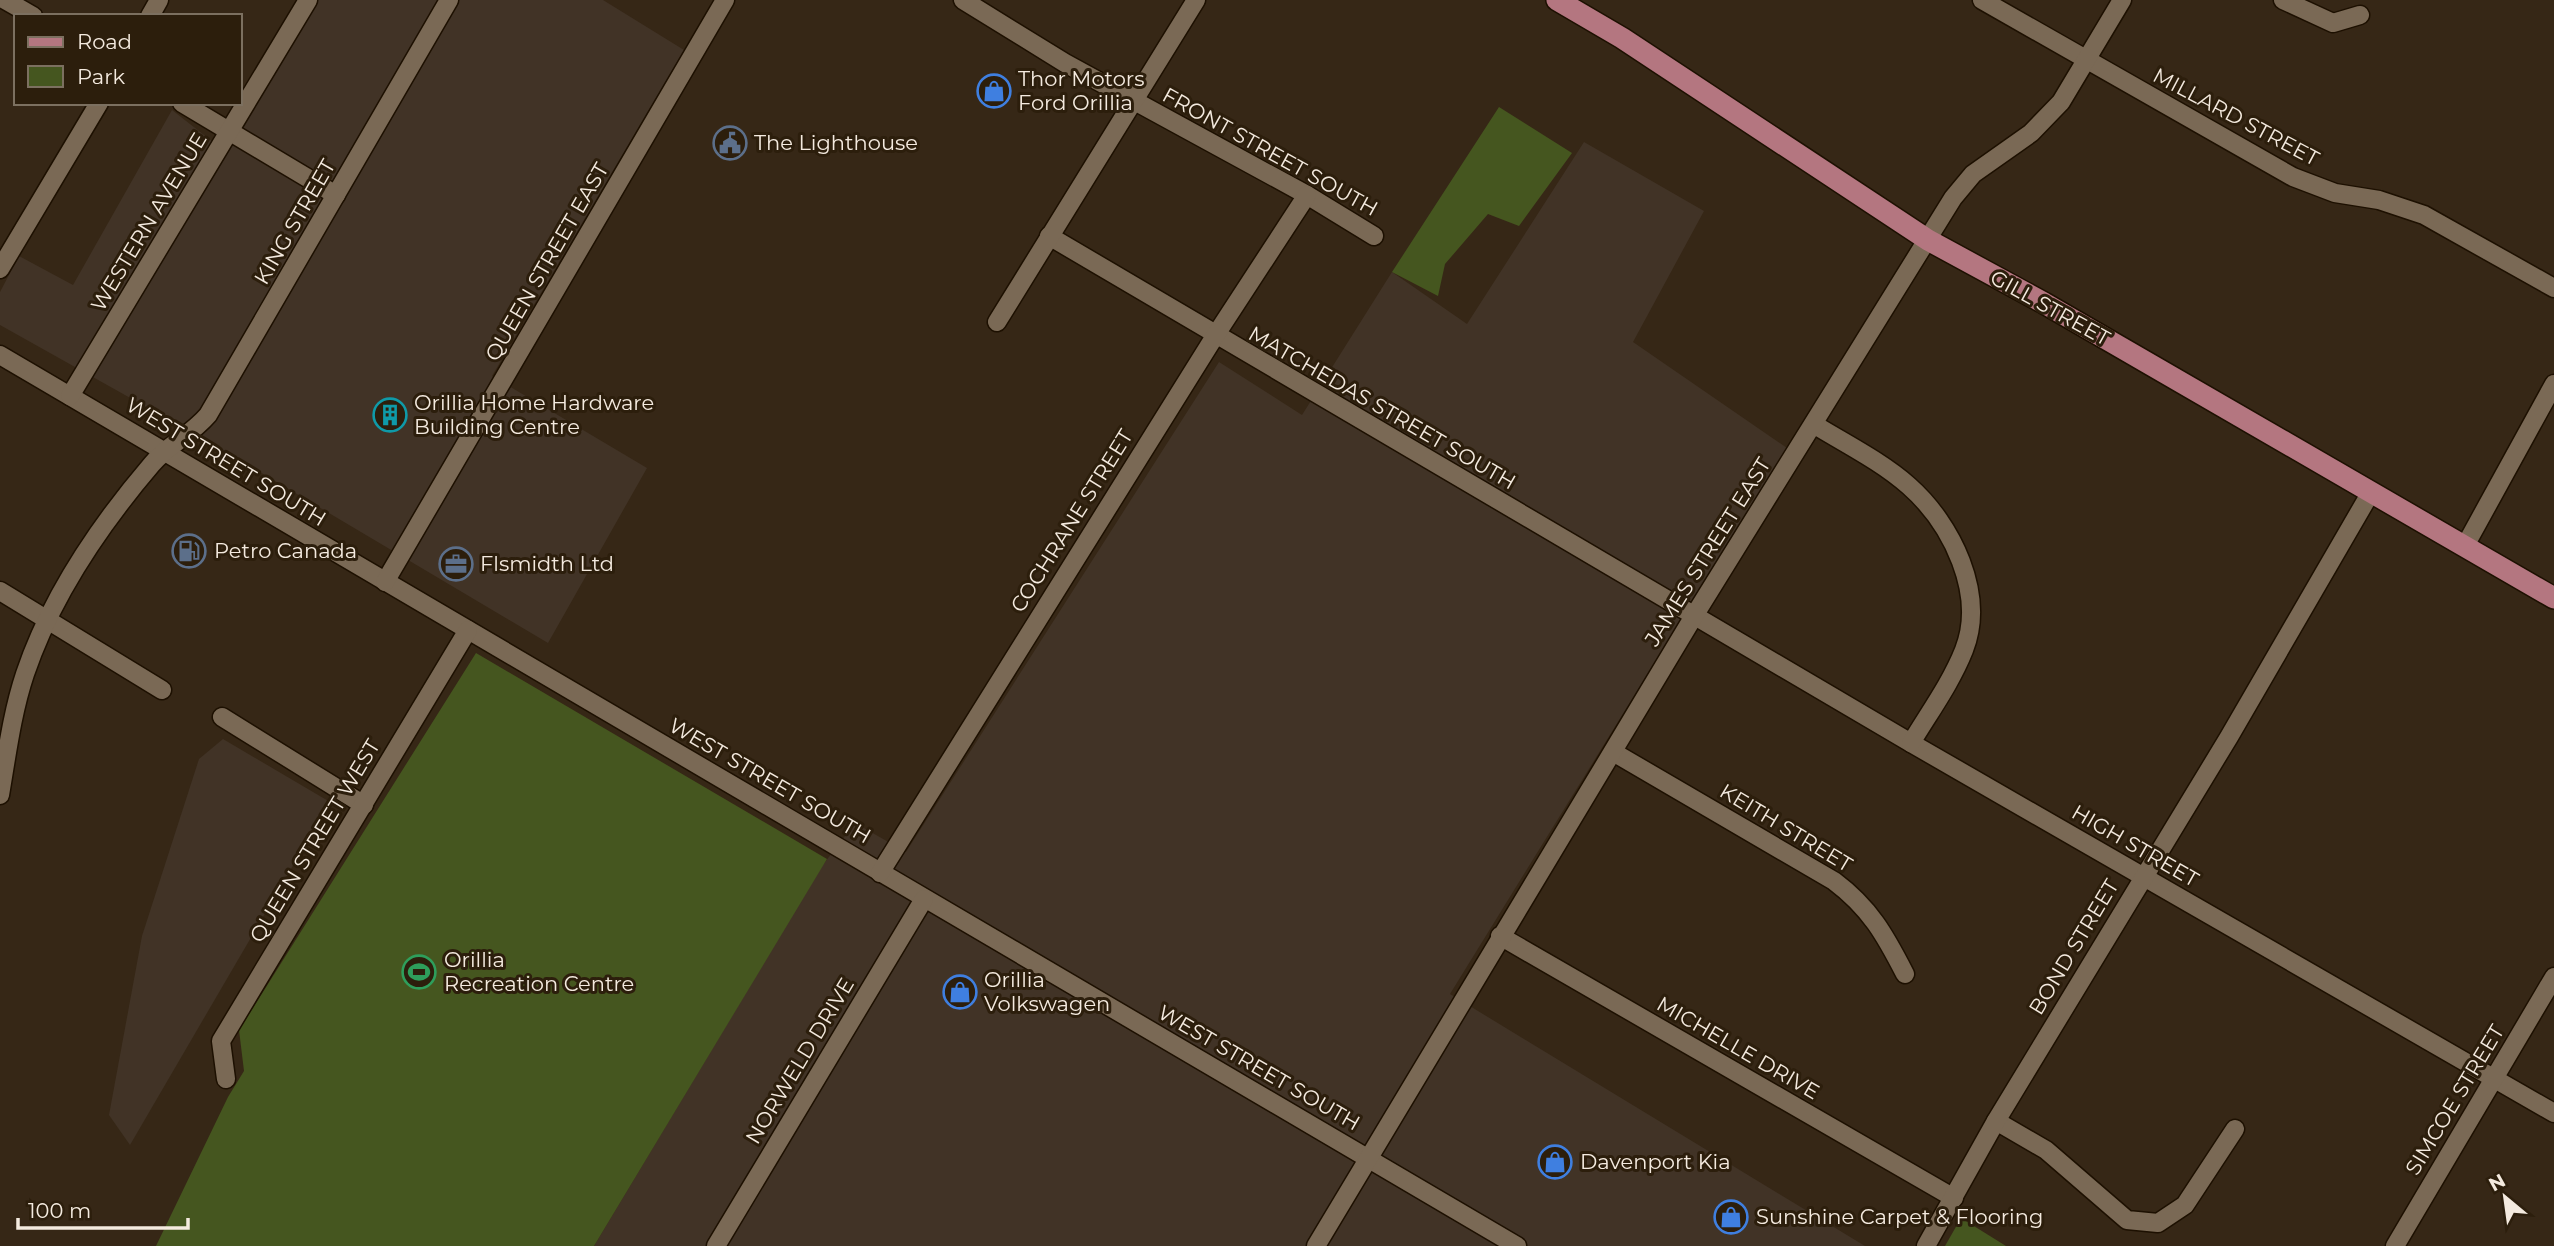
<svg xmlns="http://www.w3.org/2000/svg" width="2554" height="1246" font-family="Montserrat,sans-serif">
	<rect width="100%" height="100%" fill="#362716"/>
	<!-- industrial -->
	<g fill="#413326">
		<polygon points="307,0 603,0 684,50 492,376 647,468 548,643 216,446 0,325 0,292 19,256 73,285 172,110 222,149"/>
		<polygon points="1584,142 1704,211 1633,342 1787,448 1450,994 1865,1246 594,1246 822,866 855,823 906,852 1219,362 1302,415 1392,272 1467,324"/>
		<polygon points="223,739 330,802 130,1145 109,1115 142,936 199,759"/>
	</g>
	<!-- green -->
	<g fill="#45561f">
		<polygon points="1499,107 1572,153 1519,226 1488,214 1445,264 1438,296 1392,272"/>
		<polygon points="476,653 827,859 594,1246 156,1246 228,1097 244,1071 239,1030"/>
		<polygon points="1961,1218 2006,1246 1945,1246"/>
	</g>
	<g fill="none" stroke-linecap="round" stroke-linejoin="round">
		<defs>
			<g id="minor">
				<polyline points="5,0 33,16"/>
				<polyline points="963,0 1065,63 1307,195 1374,236"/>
				<polyline points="1982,0 2293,177 2335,193 2379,200 2424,215 2554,288"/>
				<polyline points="2283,0 2333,23 2360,15"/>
				<polyline points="150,16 159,0"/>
				<polyline points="182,103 336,195"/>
				<polyline points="1049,236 1911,743 2554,1113"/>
				<polyline points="0,269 99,103"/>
				<polyline points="997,322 1196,0"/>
				<polyline points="0,355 1517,1246"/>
				<polyline points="70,396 308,0"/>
				<path d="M1815 425C1846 444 1882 462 1909 486 1952 524 1986 594 1964 650 1951 683 1929 713 1911 743"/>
				<polyline points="2465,546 2554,384"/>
				<polyline points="385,582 725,0"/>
				<polyline points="0,591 162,690"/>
				<polyline points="222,717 364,805"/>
				<path d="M1613 752 1834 881C1870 908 1885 935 1905 974"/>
				<path d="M0 795C7 754 12 713 25 674 51 597 99 526 152 464 168 445 191 435 208 415L449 0"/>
				<polyline points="880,873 1215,336 1307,195"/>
				<polyline points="1500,936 1954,1198"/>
				<polyline points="226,1079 221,1041 468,630"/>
				<polyline points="1996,1121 2046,1150 2127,1220 2158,1223 2185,1205 2235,1129"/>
				<polyline points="716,1246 924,899"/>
				<polyline points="1316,1246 1694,616 1953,198 1973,174 2031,133 2061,102 2122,0"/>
				<polyline points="1926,1246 1996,1121 2229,737 2371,492"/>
				<polyline points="2395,1246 2554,977"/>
			</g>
			<polyline id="major" points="1557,0 1622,38 1928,240 2044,303 2554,598"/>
		</defs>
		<!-- minor casing -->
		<use href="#minor" stroke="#1d1001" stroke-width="21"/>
		<!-- major casing -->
		<use href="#major" stroke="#1d1001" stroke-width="24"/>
		<!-- minor -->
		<use href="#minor" stroke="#7a6955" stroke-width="18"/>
		<!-- major -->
		<use href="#major" stroke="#b47680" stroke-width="21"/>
	</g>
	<!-- icons -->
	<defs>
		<symbol id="shop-ring" viewBox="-11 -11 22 22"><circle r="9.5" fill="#2c1e0c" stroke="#3f7fe0" stroke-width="1.5"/><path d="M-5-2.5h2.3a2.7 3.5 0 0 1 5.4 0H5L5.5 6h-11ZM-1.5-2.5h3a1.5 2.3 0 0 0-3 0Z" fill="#3f7fe0"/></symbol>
		<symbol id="civic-ring" viewBox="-11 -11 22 22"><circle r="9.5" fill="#2c1e0c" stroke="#5c6f8a" stroke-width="1.5"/><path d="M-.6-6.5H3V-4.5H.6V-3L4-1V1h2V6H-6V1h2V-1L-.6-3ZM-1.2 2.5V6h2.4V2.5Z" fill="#5c6f8a"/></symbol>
		<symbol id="building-ring" viewBox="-11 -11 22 22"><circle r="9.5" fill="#2c1e0c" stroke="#0f9aa8" stroke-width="1.5"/><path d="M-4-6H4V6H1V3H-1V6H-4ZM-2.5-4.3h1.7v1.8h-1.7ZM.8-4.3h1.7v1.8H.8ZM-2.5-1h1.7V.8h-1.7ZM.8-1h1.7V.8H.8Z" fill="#0f9aa8"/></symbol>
		<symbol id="fuel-ring" viewBox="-11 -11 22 22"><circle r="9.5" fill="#2c1e0c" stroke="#5c6f8a" stroke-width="1.5"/><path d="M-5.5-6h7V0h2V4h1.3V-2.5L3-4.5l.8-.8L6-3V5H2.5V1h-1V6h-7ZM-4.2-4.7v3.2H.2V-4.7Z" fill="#5c6f8a"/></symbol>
		<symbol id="office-ring" viewBox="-11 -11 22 22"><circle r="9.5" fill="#2c1e0c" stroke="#5c6f8a" stroke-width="1.5"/><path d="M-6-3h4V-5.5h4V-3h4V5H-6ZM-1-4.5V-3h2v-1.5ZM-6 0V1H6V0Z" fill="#5c6f8a"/></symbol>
		<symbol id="stadium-ring" viewBox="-11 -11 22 22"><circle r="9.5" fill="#2c1e0c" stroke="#2e9e5b" stroke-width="1.5"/><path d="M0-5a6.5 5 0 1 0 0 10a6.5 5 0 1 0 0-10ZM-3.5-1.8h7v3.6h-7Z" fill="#2e9e5b"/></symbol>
	</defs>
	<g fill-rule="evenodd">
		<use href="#shop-ring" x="975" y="72" width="38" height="38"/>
		<use href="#civic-ring" x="711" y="124" width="38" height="38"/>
		<use href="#building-ring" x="371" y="396" width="38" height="38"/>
		<use href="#fuel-ring" x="170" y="532" width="38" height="38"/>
		<use href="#office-ring" x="437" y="545" width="38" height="38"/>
		<use href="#stadium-ring" x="400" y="953" width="38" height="38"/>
		<use href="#shop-ring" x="941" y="973" width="38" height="38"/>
		<use href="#shop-ring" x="1536" y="1143" width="38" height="38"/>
		<use href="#shop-ring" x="1712" y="1198" width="38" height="38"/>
	</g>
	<g text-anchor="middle" stroke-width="6" stroke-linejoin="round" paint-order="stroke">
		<!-- poi labels -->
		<g font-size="21" fill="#f4eadf" stroke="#2c1e0c" text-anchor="start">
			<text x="1018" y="86">Thor Motors<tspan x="1018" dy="24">Ford Orillia</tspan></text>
			<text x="754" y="150">The Lighthouse</text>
			<text x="414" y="410">Orillia Home Hardware<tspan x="414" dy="24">Building Centre</tspan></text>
			<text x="214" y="558">Petro Canada</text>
			<text x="480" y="571">Flsmidth Ltd</text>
			<text x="444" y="967">Orillia<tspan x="444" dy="24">Recreation Centre</tspan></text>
			<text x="984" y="987">Orillia<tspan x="984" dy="24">Volkswagen</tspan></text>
			<text x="1580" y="1169">Davenport Kia</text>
			<text x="1756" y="1224">Sunshine Carpet &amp; Flooring</text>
		</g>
		<!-- street labels -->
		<g font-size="21" fill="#f4eadf" stroke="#2c1e0c">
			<text transform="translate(2236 117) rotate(28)" y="7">MILLARD STREET</text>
			<text transform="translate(1270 152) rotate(29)" y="7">FRONT STREET SOUTH</text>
			<text transform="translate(149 222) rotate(-59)" y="7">WESTERN AVENUE</text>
			<text transform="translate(295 222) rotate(-60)" y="7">KING STREET</text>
			<text transform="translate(547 262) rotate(-60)" y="7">QUEEN STREET EAST</text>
			<text transform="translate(2050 308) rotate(29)" y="7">GILL STREET</text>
			<text transform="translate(1382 408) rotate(30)" y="7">MATCHEDAS STREET SOUTH</text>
			<text transform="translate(226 462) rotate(31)" y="7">WEST STREET SOUTH</text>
			<text transform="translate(1072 521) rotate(-58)" y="7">COCHRANE STREET</text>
			<text transform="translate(1708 552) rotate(-58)" y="7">JAMES STREET EAST</text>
			<text transform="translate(770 781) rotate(30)" y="7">WEST STREET SOUTH</text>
			<text transform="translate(1786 828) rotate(31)" y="7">KEITH STREET</text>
			<text transform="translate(315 841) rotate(-59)" y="7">QUEEN STREET WEST</text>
			<text transform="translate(2135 846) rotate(30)" y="7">HIGH STREET</text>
			<text transform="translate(2074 947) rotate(-59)" y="7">BOND STREET</text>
			<text transform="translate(1738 1048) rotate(30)" y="7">MICHELLE DRIVE</text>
			<text transform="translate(800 1061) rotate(-59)" y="7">NORWELD DRIVE</text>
			<text transform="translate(1259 1068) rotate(30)" y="7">WEST STREET SOUTH</text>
			<text transform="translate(2455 1100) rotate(-59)" y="7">SIMCOE STREET</text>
		</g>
	</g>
	<!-- legend -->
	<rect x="14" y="14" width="228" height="91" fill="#2c1e0c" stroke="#7c7060" stroke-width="2"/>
	<rect x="28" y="37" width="35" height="10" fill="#b47680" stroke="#7c7060" stroke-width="2"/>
	<text x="77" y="49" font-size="21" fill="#f4eadf">Road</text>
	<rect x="28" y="66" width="35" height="21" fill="#45561f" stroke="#7c7060" stroke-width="2"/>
	<text x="77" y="84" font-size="21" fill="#f4eadf">Park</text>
	<!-- north arrow -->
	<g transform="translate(2505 1197) rotate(331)" stroke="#2c1e0c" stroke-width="5" paint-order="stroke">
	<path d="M0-5L12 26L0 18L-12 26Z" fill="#f4eadf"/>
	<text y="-10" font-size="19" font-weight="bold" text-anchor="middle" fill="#f4eadf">N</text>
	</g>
	<!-- scale -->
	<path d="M18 1218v10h170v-10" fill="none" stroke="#f4eadf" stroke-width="3.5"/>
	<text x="28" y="1218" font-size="21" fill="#f4eadf" stroke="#2c1e0c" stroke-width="5" paint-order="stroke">100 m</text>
</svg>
